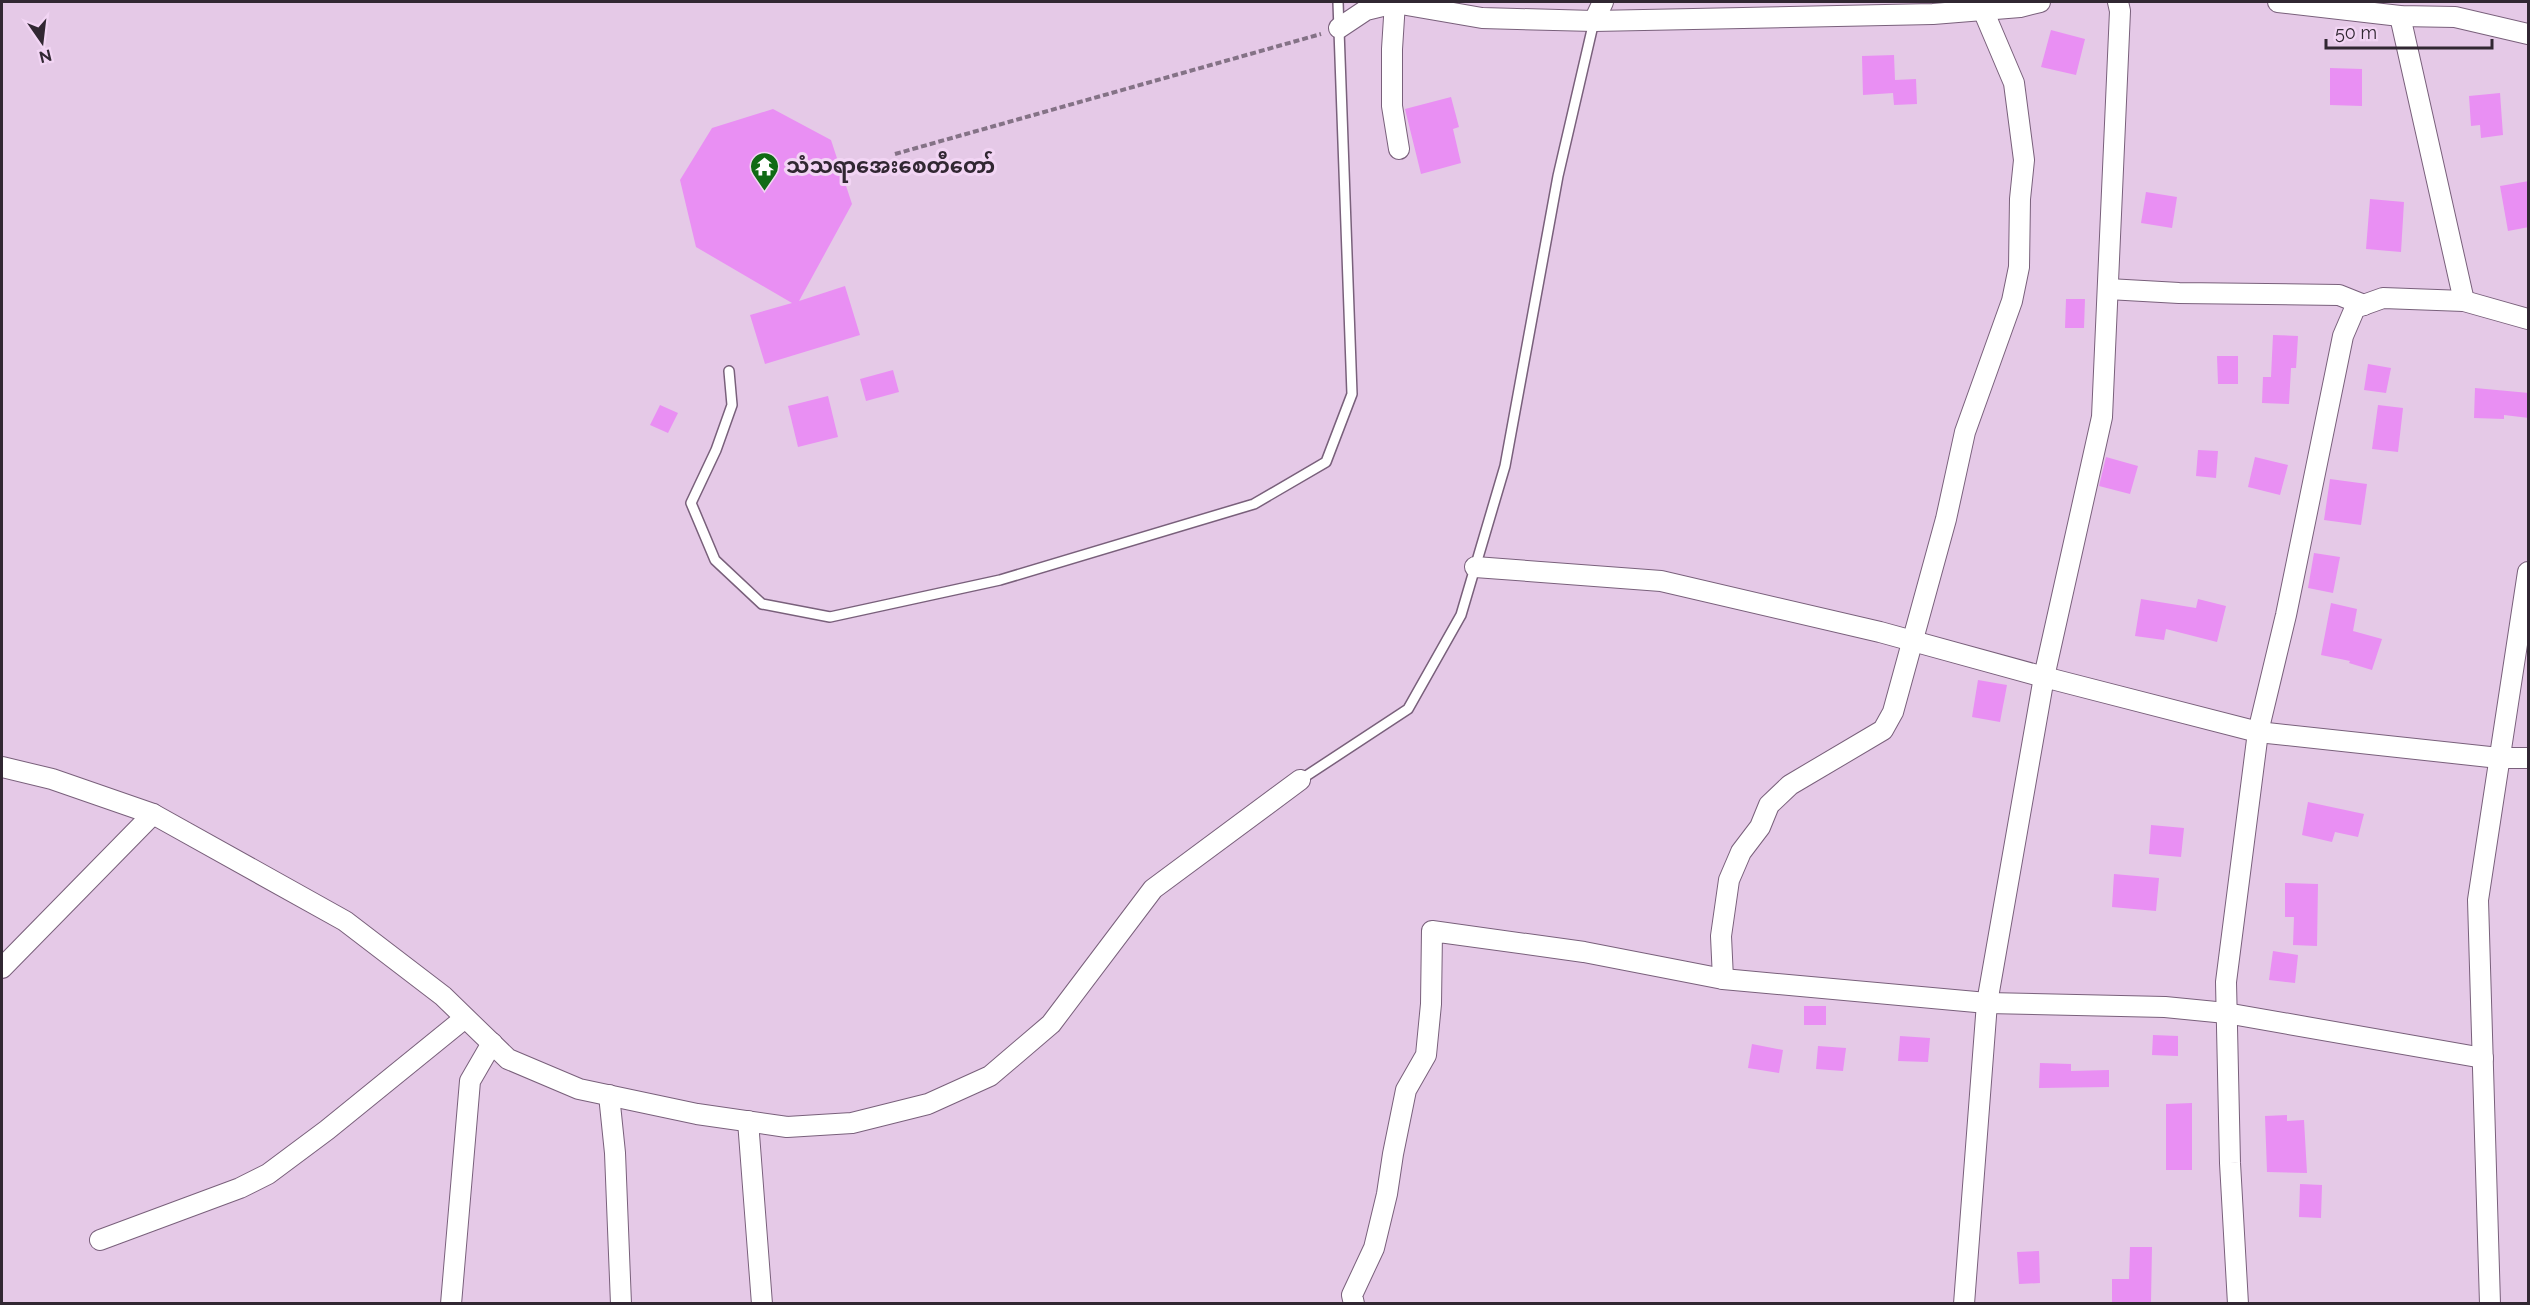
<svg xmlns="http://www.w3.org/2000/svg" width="2530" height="1305" font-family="Raleway,'Noto Sans Myanmar',sans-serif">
	<rect width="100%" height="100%" fill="#e5c9e7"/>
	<!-- building -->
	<g fill="#e98ff3">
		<polygon points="2051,30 2085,39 2076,75 2041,67"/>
		<polygon points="1894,55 1895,80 1916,79 1917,104 1894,105 1893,93 1863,95 1862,56"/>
		<polygon points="2330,68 2362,69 2362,106 2330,105"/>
		<polygon points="2500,93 2503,135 2481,138 2480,125 2471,126 2469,96"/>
		<polygon points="1451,97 1459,127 1453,129 1461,163 1421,174 1405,109"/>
		<polygon points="773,109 831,140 852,204 799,301 845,286 860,335 765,364 750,315 792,303 696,247 680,180 712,128"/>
		<polygon points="2529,181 2529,227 2508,231 2500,186"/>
		<polygon points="2146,192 2177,197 2172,228 2141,223"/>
		<polygon points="2370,199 2404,202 2401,252 2366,249"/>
		<polygon points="2066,299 2085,299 2084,328 2065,328"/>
		<polygon points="2273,335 2298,336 2296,368 2291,368 2289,404 2262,403 2263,377 2271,377"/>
		<polygon points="2217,356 2238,356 2238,384 2218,384"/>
		<polygon points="2368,364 2391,368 2386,393 2364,390"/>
		<polygon points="893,370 899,392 866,401 860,379"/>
		<polygon points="2475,388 2529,393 2529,418 2504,415 2504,419 2474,418"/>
		<polygon points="828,396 838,437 798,447 788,406"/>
		<polygon points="660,405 678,413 668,433 650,425"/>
		<polygon points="2378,405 2403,408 2398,452 2372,449"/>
		<polygon points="2198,450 2218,451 2216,478 2196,476"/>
		<polygon points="2106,457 2138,466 2130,494 2099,486"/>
		<polygon points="2255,457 2288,465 2280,495 2248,487"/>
		<polygon points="2330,479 2367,484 2361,525 2324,520"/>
		<polygon points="2314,553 2340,557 2333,593 2308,588"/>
		<polygon points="2141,599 2196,608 2198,599 2226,606 2217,642 2166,629 2164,640 2135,636"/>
		<polygon points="2331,603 2357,609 2353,631 2382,639 2372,670 2349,663 2350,661 2321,655"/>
		<polygon points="1978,680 2007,685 2000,722 1972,717"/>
		<polygon points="2308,802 2364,814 2358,837 2335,832 2332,842 2302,835"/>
		<polygon points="2151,825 2184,828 2181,857 2149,854"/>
		<polygon points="2114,874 2159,878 2156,911 2112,907"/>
		<polygon points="2285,883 2318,884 2317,946 2293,945 2294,917 2285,917"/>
		<polygon points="2273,951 2298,955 2295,983 2269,980"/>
		<rect x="1804" y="1006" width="22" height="19"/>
		<polygon points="2153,1035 2178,1036 2178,1056 2152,1055"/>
		<polygon points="1900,1036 1930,1038 1928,1062 1898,1061"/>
		<polygon points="1752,1044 1783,1050 1779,1073 1748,1068"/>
		<polygon points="1818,1046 1846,1048 1843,1071 1816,1069"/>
		<polygon points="2040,1063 2071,1064 2071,1071 2109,1070 2109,1087 2039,1088"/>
		<polygon points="2192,1103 2192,1170 2166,1170 2166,1104"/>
		<polygon points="2287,1115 2287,1121 2304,1120 2307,1173 2267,1172 2265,1116"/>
		<polygon points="2300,1184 2322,1185 2321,1218 2299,1217"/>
		<polygon points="2130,1247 2152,1247 2151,1302 2112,1304 2112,1279 2129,1279"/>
		<polygon points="2039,1251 2040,1283 2019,1284 2017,1252"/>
	</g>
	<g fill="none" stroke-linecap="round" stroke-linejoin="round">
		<defs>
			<g id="service">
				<polyline points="729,371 732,405 716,450 691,503 715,560 762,604 830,617 1000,580 1254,504 1326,462 1352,394 1338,2"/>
				<polyline points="1300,780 1408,709 1461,615 1505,466 1558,176 1594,21"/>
			</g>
			<g id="minor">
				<polyline points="1395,2 1392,49 1392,106 1399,149"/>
				<polyline points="2278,2 2400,16 2455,17 2528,34"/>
				<polyline points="2400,16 2464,301"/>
				<polyline points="1594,21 1603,2"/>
				<polyline points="1339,28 1366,10 1395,3 1482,18 1594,21 1933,14 2020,7 2040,2"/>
				<polyline points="2108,289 2179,293 2339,295 2364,305"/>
				<polyline points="1475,567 1661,581 1880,632 2044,677 2258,732 2499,758 2528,758"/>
				<polyline points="2,767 52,779 153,814 345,921 443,996 508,1059 579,1089 697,1114 787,1127 852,1123 928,1104 990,1076 1051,1024 1153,889 1300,780"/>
				<polyline points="2,968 153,814"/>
				<polyline points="1723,979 1721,936 1729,880 1741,852 1760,827 1769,805 1790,785 1883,730 1893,712 1946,519 1965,432 2012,301 2019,267 2020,199 2024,160 2014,83 1983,10"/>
				<polyline points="609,1095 615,1153 621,1304"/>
				<polyline points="748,1121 762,1304"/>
				<polyline points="100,1240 240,1188 268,1174 327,1130 465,1018"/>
				<polyline points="451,1304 470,1081 492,1043"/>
				<polyline points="1354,1304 1352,1295 1374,1248 1387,1194 1393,1154 1406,1090 1426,1055 1431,1004 1432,931 1584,952 1723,979 1987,1003 2165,1007 2226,1013 2483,1058"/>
				<polyline points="1964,1304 1987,1003 2044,677 2102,417 2120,11 2118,2"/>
				<polyline points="2238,1304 2230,1163 2226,982 2258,732 2286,615 2343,336 2355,308 2383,298 2464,301 2528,319"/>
				<polyline points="2490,1304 2478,900 2528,572"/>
			</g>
		</defs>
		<!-- service casing -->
		<use href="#service" stroke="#79607b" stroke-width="12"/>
		<!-- minor casing -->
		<use href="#minor" stroke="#79607b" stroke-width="22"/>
		<!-- path -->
		<polyline stroke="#847286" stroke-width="4" stroke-dasharray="6 3" stroke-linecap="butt" points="895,154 1321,34"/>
		<!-- service -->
		<use href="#service" stroke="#fff" stroke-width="9"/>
		<!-- minor -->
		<use href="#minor" stroke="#fff" stroke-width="20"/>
	</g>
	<!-- icons -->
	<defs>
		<symbol id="temple-pin" viewBox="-11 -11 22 30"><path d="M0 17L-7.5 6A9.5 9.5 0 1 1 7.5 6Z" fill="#106b15" stroke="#f2d5f4"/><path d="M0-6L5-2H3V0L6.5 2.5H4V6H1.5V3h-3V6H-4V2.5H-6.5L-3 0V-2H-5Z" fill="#fff"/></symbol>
	</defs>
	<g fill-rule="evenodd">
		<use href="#temple-pin" x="748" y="150" width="33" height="45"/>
	</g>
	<g text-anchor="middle" stroke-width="6" stroke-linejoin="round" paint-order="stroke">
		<!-- poi labels -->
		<g font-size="21" font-weight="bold" fill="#312732" stroke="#f2d5f4" text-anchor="start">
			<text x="786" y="173">သံသရာအေးစေတီတော်</text>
		</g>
	</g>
	<!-- border -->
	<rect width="2530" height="1305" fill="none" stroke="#312732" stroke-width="6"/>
	<!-- north arrow -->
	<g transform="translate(42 42) rotate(166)" stroke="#f2d5f4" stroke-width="4.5" paint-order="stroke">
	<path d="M0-4.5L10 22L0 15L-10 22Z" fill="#312732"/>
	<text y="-9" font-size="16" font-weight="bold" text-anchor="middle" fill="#312732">N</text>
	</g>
	<!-- scale -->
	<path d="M2326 39v9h166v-9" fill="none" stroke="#312732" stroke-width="3"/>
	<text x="2335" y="39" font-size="18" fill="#312732" stroke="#f2d5f4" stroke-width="4.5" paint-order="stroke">50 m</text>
</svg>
